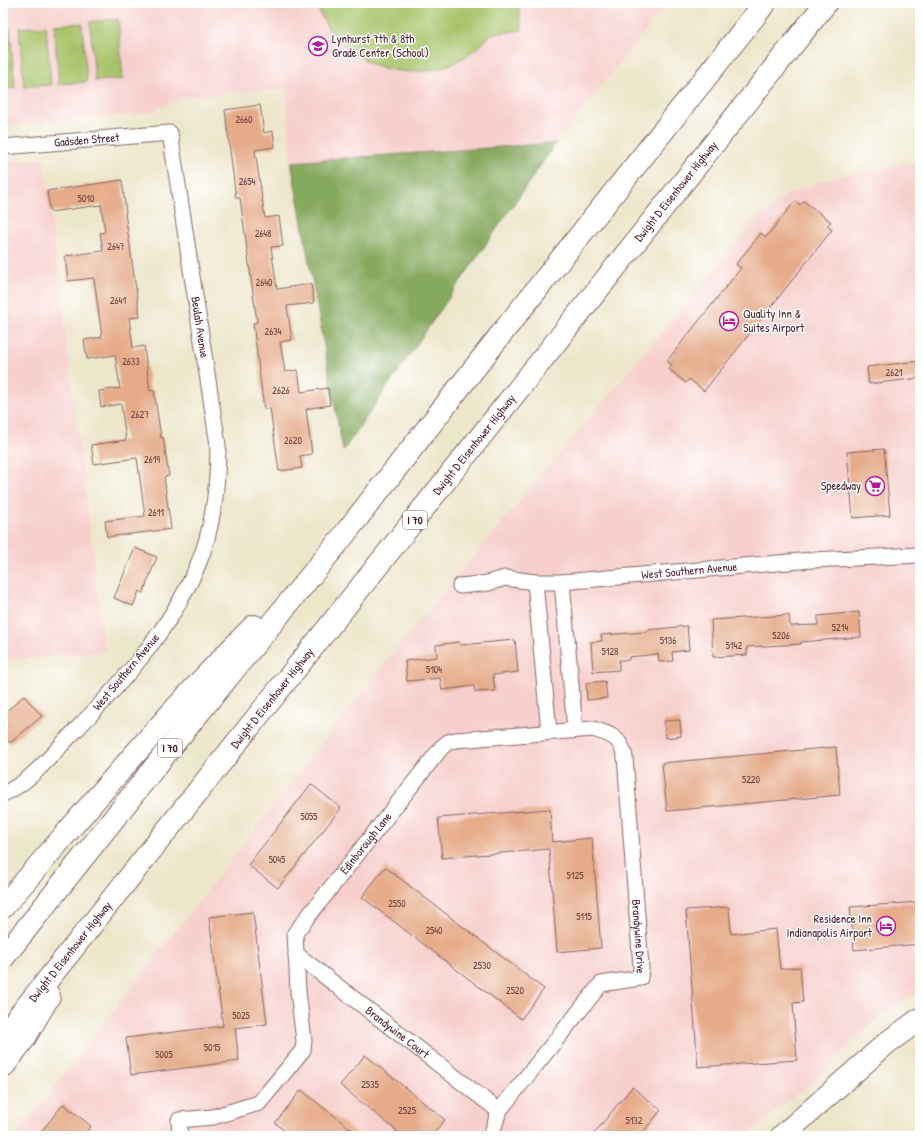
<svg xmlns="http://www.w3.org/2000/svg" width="923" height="1139" font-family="'Patrick Hand',sans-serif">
	<rect width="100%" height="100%" fill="#fff"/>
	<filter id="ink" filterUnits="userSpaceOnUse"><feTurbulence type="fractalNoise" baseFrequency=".025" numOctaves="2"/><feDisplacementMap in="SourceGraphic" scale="8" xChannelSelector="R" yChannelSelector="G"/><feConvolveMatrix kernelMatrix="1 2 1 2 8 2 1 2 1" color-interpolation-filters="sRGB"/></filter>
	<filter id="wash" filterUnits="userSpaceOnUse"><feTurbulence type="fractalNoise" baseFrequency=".012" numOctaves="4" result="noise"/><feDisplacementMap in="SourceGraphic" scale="16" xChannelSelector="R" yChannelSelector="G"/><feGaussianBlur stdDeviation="0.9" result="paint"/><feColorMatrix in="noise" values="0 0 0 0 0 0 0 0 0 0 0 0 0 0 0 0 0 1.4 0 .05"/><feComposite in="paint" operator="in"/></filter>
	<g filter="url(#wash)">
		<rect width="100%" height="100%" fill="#eee6cb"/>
		<!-- built -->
		<g fill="#f7d0cd">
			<polygon points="3,3 667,3 556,143 291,162 286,89 184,97 147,113 3,126"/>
			<polygon points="44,159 105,651 3,660 3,162"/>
			<polygon points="920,162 920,990 878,1017 821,1074 746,1136 16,1136 396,649 755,221 787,195 832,177"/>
		</g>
		<!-- green -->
		<g fill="#a7c369" stroke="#78714a">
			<path d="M316 3H518L522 30 491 34C440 96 342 79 316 3Z"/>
			<polygon points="118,19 123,79 95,81 90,22"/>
			<polygon points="82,23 87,82 59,84 54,25"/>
			<polygon points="46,26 51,85 24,87 19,28"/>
			<polygon points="10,29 15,88 3,89 3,30"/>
		</g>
		<!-- forest -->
		<polygon fill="#85a95d" stroke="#686444" points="556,143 343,451 291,162"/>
		<g id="blocks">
			<!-- building -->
			<g fill="#e6ac8a">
				<polygon points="260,105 264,133 273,131 275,147 255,150 265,218 279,216 283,246 271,247 277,289 311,284 314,303 287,306 292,340 280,342 285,372 298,370 301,392 328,388 330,405 306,409 312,454 300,456 302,468 279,471 270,408 264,409 253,323 257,322 240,198 236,198 225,110"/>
				<polygon points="122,180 126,213 125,213 140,317 129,318 133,348 144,346 150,391 154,390 161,438 163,437 169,476 164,477 171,529 107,537 105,521 145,516 137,458 94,464 91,445 126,440 121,404 101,407 99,391 120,388 115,355 87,359 84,340 102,337 94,278 68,281 65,256 103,251 100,233 105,232 101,205 50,212 47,191"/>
				<polygon points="795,201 800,205 804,201 831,222 827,226 832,230 704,391 689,379 686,383 669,369 672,365 667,361 741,268 736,264 761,233 766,237"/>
				<polygon points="920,361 920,378 869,384 867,367"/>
				<polygon points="884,449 890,515 853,518 847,452"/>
				<polygon points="135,548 157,557 143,593 139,591 133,606 114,598"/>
				<polygon points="859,612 861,637 801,642 801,644 747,647 747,655 713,657 711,620 789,615 790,626 818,625 818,616"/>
				<polygon points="687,626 689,650 672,652 673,661 659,662 658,654 629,657 629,660 619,660 619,670 593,672 591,642 602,641 601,635 647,632 647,630"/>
				<polygon points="515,640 518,672 493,675 495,691 475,692 474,686 442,690 440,678 407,681 405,661 437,657 436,645 459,642 460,645"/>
				<polygon points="605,681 607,698 587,700 586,683"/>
				<polygon points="24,696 42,716 10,743 3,735 3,714"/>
				<polygon points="680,720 681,736 666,738 664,721"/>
				<polygon points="836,747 840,795 667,811 662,763"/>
				<polygon points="311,784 341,808 278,888 248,865"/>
				<polygon points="550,809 552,842 592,838 601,948 557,952 549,849 442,858 438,818"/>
				<polygon points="385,867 544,989 521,1019 362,897"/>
				<polygon points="920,902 920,944 854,950 850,907"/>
				<polygon points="729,907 731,934 776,929 780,969 800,967 803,1002 793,1003 797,1060 698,1067 686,910"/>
				<polygon points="253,912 267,1024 235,1028 239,1061 131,1075 126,1038 223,1026 209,917"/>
				<polygon points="365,1055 445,1120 432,1136 403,1136 340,1085"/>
				<polygon points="632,1087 661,1110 640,1136 592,1136"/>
				<polygon points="301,1090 360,1136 291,1136 275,1123"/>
				<polygon points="63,1104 91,1126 83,1136 38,1136"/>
			</g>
		</g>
	</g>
	<g filter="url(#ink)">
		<use href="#blocks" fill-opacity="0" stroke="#836563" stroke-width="1"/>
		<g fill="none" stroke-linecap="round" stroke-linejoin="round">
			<defs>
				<g id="minor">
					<path id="s1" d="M3 147 170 133 218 445C218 486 214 528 197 567 170 630 121 684 73 733 52 754 31 782 3 794"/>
					<polyline points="535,582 549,732"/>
					<polyline points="562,582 575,730"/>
					<path id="s2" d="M460 586 488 583 505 578 535 582H562L812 560 920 555"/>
					<path id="s3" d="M296 954 499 1111"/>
					<path id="s4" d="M180 1136 179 1120 213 1117 259 1103 303 1050 304 1041 298 991 295 933 442 747 448 742 456 740 593 729C610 734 621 737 625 757L641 967 640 978 601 984 499 1111 491 1136"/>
				</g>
				<g id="motorway">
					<path d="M3 907C85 812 165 715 254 626"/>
					<polyline points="3,958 170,748 340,540 502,333 765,3"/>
					<path id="s5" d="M3 1036 826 3"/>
					<polyline points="3,1067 24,1039 49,996"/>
					<polyline points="782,1136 888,1042 920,1019"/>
				</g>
			</defs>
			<!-- minor casing -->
			<use href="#minor" stroke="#836563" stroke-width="17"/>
			<!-- motorway casing -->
			<use href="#motorway" stroke="#836563" stroke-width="24"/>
			<!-- minor -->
			<use href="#minor" stroke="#fff" stroke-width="15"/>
			<!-- motorway -->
			<use href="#motorway" stroke="#fff" stroke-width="22"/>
		</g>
	</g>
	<!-- icons -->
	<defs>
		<symbol id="school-ring" viewBox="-11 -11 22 22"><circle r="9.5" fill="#fff" stroke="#b5179e" stroke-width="1.5"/><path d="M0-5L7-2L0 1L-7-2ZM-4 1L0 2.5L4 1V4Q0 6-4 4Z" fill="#b5179e"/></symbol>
		<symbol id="hotel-ring" viewBox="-11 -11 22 22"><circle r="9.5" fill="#fff" stroke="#b5179e" stroke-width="1.5"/><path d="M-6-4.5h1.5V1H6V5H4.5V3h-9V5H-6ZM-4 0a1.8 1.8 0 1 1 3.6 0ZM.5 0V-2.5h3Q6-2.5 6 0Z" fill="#b5179e"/></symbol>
		<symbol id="supermarket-ring" viewBox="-11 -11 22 22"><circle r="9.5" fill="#fff" stroke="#b5179e" stroke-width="1.5"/><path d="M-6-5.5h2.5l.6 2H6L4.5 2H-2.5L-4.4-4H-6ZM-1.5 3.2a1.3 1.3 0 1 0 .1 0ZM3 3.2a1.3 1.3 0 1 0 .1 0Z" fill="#b5179e"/></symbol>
	</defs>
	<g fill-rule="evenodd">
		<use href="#school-ring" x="307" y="35" width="22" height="22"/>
		<use href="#hotel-ring" x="718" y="310" width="22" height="22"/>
		<use href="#supermarket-ring" x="864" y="475" width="22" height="22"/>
		<use href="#hotel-ring" x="875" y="915" width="22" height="22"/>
	</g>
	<g text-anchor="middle" stroke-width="3" stroke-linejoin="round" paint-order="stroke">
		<!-- number labels -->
		<g font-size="10" fill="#714243">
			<text x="244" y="123">2660</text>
			<text x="247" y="185">2654</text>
			<text x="86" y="202">5010</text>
			<text x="263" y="237">2648</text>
			<text x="116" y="250">2647</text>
			<text x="264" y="286">2640</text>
			<text x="118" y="304">2641</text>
			<text x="273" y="335">2634</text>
			<text x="131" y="365">2633</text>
			<text x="894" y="376">2621</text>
			<text x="281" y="394">2626</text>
			<text x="140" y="418">2627</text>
			<text x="293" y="444">2620</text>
			<text x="152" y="463">2619</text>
			<text x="156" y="516">2611</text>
			<text x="840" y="631">5214</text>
			<text x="781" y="639">5206</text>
			<text x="668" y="644">5136</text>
			<text x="734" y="649">5142</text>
			<text x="610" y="655">5128</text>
			<text x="434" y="673">5104</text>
			<text x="751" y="783">5220</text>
			<text x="309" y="820">5055</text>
			<text x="277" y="863">5045</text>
			<text x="575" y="879">5125</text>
			<text x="397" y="907">2550</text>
			<text x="584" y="920">5115</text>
			<text x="434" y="934">2540</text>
			<text x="482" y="969">2530</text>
			<text x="515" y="994">2520</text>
			<text x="241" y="1019">5025</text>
			<text x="212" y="1051">5015</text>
			<text x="164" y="1058">5005</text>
			<text x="370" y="1088">2535</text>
			<text x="407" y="1114">2525</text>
			<text x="634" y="1124">5132</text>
		</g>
		<!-- shield labels -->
		<g fill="#fff" stroke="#80626b" stroke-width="1">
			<rect x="403" y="511" width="24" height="18" rx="3"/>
			<rect x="158" y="739" width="24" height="18" rx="3"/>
		</g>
		<g font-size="11" font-weight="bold" fill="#4a1f2b">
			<text x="415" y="524">I 70</text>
			<text x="170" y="752">I 70</text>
		</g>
		<!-- poi labels -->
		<g font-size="12" fill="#4a1f2b" stroke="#fff" text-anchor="start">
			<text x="332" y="43">Lynhurst 7th &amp; 8th<tspan x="332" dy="14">Grade Center (School)</tspan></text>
			<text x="743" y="318">Quality Inn &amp;<tspan x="743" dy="14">Suites Airport</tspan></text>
			<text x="861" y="490" text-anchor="end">Speedway</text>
			<text x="872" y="923" text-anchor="end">Residence Inn<tspan x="872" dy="14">Indianapolis Airport</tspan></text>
		</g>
		<!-- street labels -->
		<g font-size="12" fill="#4a1f2b" stroke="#fff">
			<text dy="4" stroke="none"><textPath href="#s1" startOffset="84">Gadsden Street</textPath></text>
			<text dy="4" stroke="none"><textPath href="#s5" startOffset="1080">Dwight D Eisenhower Highway</textPath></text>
			<text dy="4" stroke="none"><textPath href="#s1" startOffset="364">Beulah Avenue</textPath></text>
			<text dy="4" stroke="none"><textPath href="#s5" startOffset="756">Dwight D Eisenhower Highway</textPath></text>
			<text dy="4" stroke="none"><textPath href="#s2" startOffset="231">West Southern Avenue</textPath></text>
			<text transform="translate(126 672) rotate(-50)" y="4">West Southern Avenue</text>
			<text dy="4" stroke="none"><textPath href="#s5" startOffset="432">Dwight D Eisenhower Highway</textPath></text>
			<text dy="4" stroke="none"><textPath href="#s4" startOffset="399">Edinborough Lane</textPath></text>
			<text dy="4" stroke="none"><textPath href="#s4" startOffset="901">Brandywine Drive</textPath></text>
			<text dy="4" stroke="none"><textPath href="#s5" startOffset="108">Dwight D Eisenhower Highway</textPath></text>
			<text dy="4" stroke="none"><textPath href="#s3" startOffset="128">Brandywine Court</textPath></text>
		</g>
	</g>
	<!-- margin -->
	<rect width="923" height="1139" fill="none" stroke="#fff" stroke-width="16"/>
</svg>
